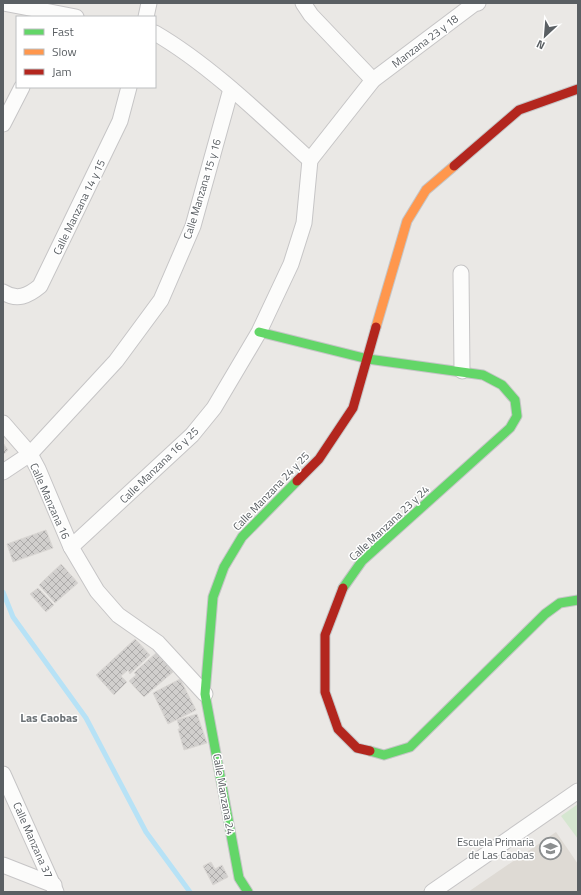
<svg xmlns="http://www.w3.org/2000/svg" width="581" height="895" font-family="'Titillium Web',sans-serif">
	<defs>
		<pattern id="building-cross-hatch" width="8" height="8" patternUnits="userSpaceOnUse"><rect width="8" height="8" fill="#d1cfcd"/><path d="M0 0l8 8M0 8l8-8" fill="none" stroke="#adabaa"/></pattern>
	</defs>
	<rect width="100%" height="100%" fill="#eae8e5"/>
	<!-- education -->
	<polygon fill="#dedad4" points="556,832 578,864 578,892 468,892"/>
	<!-- pitch -->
	<polygon fill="#d5e6d0" points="578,804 578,839 561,816"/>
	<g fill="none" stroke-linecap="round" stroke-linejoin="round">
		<!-- stream -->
		<polyline stroke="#b7e2f6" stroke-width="5" points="3,592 13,617 86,718 146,832 190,892"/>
	</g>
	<!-- building -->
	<g fill="url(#building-cross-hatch)" stroke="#dad7d4">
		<polygon points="3,443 8,450 3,455"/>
		<polygon points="46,530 53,548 13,562 7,544"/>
		<polygon points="61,564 78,583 55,603 39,585"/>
		<polygon points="38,588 54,605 46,612 30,594"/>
		<polygon points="135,639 150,655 130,674 128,670 121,676 127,682 114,695 96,675"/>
		<polygon points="156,653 173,672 144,697 129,681 136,675 134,673"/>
		<polygon points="180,679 196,710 168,724 153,693"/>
		<polygon points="197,714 207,743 184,750 178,729 180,729 177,720"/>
		<polygon points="211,862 215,869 222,865 228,877 213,885 203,866"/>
	</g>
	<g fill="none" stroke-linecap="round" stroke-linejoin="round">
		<defs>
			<g id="street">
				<polyline points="3,3 76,17"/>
				<polyline points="303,3 311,15 373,80"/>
				<polyline points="146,17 149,3"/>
				<path d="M155 33C210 65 263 117 310 160"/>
				<polyline points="3,124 22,87"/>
				<polyline points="310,160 373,80 474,4 478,3"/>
				<polyline points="461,273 462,371"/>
				<path d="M3 292C17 301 28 296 40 286L120 121 129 87"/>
				<polyline points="3,423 30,454 38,469 71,547 97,591 118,615 158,643 205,694"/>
				<polyline points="3,472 30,454 116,361 161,300 193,226 231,89"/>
				<polyline points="71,547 192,435 214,408 259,332 291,264 304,223 310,160"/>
				<polyline points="3,774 56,892"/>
				<polyline points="3,865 54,885"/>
				<polyline points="432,892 578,791"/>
			</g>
			<g id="fast">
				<polyline points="259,332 368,359 483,375 502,385 515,400 517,416 510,428 362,561 343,588"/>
				<polyline points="370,751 384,755 410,747 545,614 560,603 578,600"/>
				<polyline points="248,892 239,878 205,694 213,597 224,567 242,537 297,481"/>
			</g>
			<polyline id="slow" points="376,327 407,221 426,190 454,166"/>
			<g id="jam">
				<polyline points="454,166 519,110 578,89"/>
				<polyline points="297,481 319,459 353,408 376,327"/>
				<polyline points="343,588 325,635 325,692 338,729 357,748 370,751"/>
			</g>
		</defs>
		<!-- street casing -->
		<use href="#street" stroke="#c6c5c6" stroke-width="17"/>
		<!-- fast casing -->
		<use href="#fast" stroke="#c5c5c6" stroke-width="11"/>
		<!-- slow casing -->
		<use href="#slow" stroke="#c5c5c6" stroke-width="11"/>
		<!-- jam casing -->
		<use href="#jam" stroke="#c5c5c6" stroke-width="11"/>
		<!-- street -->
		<use href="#street" stroke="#fcfcfb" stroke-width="15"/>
		<!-- fast -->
		<use href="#fast" stroke="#63d668" stroke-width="9"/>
		<!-- slow -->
		<use href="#slow" stroke="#ff974d" stroke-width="9"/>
		<!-- jam -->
		<use href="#jam" stroke="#b3261e" stroke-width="9"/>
	</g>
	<!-- icons -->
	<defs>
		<symbol id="school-ring" viewBox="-11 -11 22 22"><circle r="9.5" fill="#fff" stroke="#8c8f90" stroke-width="1.5"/><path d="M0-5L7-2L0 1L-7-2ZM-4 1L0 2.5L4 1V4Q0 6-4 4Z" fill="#8c8f90"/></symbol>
	</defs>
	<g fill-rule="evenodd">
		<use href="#school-ring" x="538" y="836" width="25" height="25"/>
	</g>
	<g text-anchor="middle" stroke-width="3" stroke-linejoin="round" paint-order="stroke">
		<!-- street labels -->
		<g font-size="11" fill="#5a5f63" stroke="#fff">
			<text transform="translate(425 41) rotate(-37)" y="4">Manzana 23 y 18</text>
			<text transform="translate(202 189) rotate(-73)" y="4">Calle Manzana 15 y 16</text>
			<text transform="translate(79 207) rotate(-64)" y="4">Calle Manzana 14 y 15</text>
			<text transform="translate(159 465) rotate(-44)" y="4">Calle Manzana 16 y 25</text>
			<text transform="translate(271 491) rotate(-46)" y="4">Calle Manzana 24 y 25</text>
			<text transform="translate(50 501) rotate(66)" y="4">Calle Manzana 16</text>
			<text transform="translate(389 523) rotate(-43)" y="4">Calle Manzana 23 y 24</text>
			<text transform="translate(224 794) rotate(80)" y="4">Calle Manzana 24</text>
			<text transform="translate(33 840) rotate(66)" y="4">Calle Manzana 37</text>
		</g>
		<!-- poi labels -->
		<g font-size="11" fill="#5a5f63" stroke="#fff" text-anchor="end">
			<text x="534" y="846">Escuela Primaria<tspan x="534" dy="13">de Las Caobas</tspan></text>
		</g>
		<!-- neighbourhood labels -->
		<g font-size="12" font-weight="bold" fill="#6b7175" stroke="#fff">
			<text x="49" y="722">Las Caobas</text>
		</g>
	</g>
	<!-- border -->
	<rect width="581" height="895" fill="none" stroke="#5a5f63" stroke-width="8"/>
	<!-- legend -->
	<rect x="16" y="16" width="140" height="72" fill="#ffffff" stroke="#bdbfc1"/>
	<rect x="24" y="29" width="20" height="6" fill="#63d668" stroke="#bdbfc1"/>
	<text x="52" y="36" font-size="12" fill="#5a5f63">Fast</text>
	<rect x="24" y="49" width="20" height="6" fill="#ff974d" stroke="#bdbfc1"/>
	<text x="52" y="56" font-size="12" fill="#5a5f63">Slow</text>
	<rect x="24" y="69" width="20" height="6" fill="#b3261e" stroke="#bdbfc1"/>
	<text x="52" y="76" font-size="12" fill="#5a5f63">Jam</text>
	<!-- north arrow -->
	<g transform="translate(545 36) rotate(206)" stroke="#ffffff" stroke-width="3" paint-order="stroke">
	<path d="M0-3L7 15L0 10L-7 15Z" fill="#5a5f63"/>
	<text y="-6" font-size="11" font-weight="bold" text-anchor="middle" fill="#5a5f63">N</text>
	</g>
</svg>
